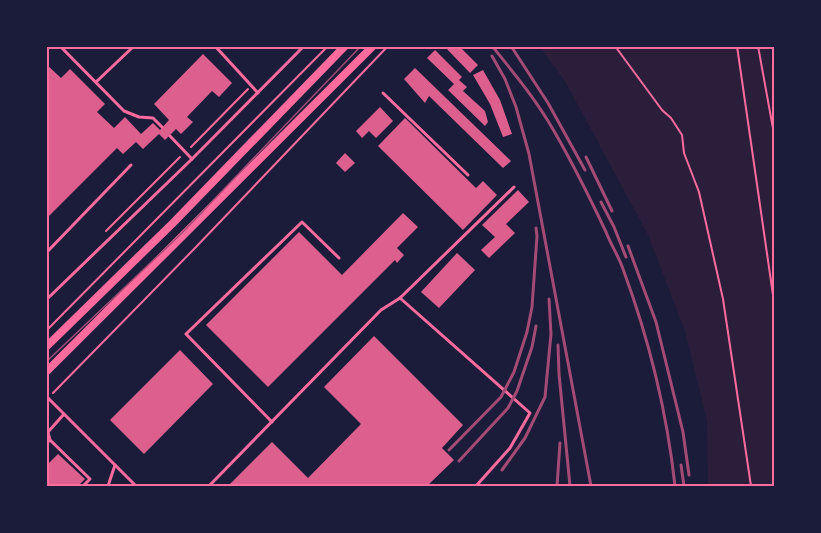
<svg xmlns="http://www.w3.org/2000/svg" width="821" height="533" font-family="'Open Sans',sans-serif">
	<rect width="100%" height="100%" fill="#1b1b3a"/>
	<!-- green -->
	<polygon fill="#2a1e3b" points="540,47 769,47 774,80 774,486 708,486 707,421 685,331 648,235 566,83"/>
	<!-- building -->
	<g fill="#dd5f8e">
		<polygon points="444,46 459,46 478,65 470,73"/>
		<polygon points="435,50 462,77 459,80 467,87 463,91 485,111 488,122 485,126 448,90 454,84 427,58"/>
		<polygon points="203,54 232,83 219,97 212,91 187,117 193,122 181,134 176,129 165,140 159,134 143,149 136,142 123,154 117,148 46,219 46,64 61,78 70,69 105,104 97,112 114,128 125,117 141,134 153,123 160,130 169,120 154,104"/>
		<polygon points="415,68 511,161 503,168 429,96 425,103 404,79"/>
		<polygon points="483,70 500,100 512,134 503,137 490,104 473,75"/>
		<polygon points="380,107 393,121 376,138 369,131 362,138 356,131"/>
		<polygon points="405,118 476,188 483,181 497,195 463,230 378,146"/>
		<polygon points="345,153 355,163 345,172 336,163"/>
		<polygon points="518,190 529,202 506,224 515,233 489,258 481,250 495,237 482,225"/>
		<polygon points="403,213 418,227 397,248 404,255 397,263 395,260 268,387 206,325 299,232 342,275"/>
		<polygon points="457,253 475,270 439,308 421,292"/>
		<polygon points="374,336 463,425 442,448 454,460 427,486 228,486 272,442 308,478 361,424 324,387"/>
		<polygon points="180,350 213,384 144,454 110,420"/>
		<polygon points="58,454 85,479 78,486 46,486 46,466"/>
	</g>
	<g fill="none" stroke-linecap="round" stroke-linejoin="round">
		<!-- path -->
		<g stroke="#ff6b9d" stroke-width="2">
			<polyline points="615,46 662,110 671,118 682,135 684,153 699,192 723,299 751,486"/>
			<polyline points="737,46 774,302"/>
			<polyline points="758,46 774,134"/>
			<polyline points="191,147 248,89"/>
			<polyline points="106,231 180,157"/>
			<polyline points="46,331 328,46"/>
			<polyline points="53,393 196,247 388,46"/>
		</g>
		<!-- service -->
		<g stroke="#ff6b9d" stroke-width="3">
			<polyline points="60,46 124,111 139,117 153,118 162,127"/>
			<polyline points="215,46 258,93"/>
			<polyline points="96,82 134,46"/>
			<polyline points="383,93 468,175"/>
			<polyline points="170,136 192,159"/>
			<polyline points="46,253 131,165"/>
			<polyline points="400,298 530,413 510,448 476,486"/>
			<polyline points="46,300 192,159 304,46"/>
			<polyline points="46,396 136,486"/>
			<polyline points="272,422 186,334 302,222 339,258"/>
			<polyline points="50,440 90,479 83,486"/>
			<polyline points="46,444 50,440 48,432 64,414"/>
			<polyline points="108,486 115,465"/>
			<polyline points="209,486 381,310 400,298 514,187"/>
		</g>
		<!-- primary -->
		<g stroke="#ff6b9d" stroke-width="8">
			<polyline points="46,347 173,223 345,46"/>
			<polyline points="46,372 373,46"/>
		</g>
		<!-- tram -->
		<polyline stroke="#a44b75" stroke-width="1.5" points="46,362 182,233 361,46"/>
		<!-- rail -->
		<g stroke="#a44b75" stroke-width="3">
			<path d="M492 46C514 73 537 101 554 131 573 164 590 198 606 232 611 245 619 257 623 269 649 339 667 413 675 486"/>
			<polyline points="511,46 548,103 585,170"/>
			<polyline points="492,56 505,79 516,107 529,154 591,486"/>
			<polyline points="586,157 612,211"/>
			<polyline points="601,202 614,227 626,257"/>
			<polyline points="628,246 656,322 683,432 689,475"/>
			<polyline points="558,345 559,374 570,486"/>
			<polyline points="449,450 501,397 514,372 527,332 532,307 537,236 536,228"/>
			<polyline points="459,461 508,408 517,391 532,347 536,326"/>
			<polyline points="681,465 684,486"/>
			<polyline points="502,470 525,438 545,397 551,334 549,299"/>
			<polyline points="557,486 560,443"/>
		</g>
	</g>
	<!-- border -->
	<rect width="821" height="533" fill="none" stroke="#1b1b3a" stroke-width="96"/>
	<rect x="48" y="48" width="725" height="437" fill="none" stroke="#ff6b9d" stroke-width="2"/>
</svg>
